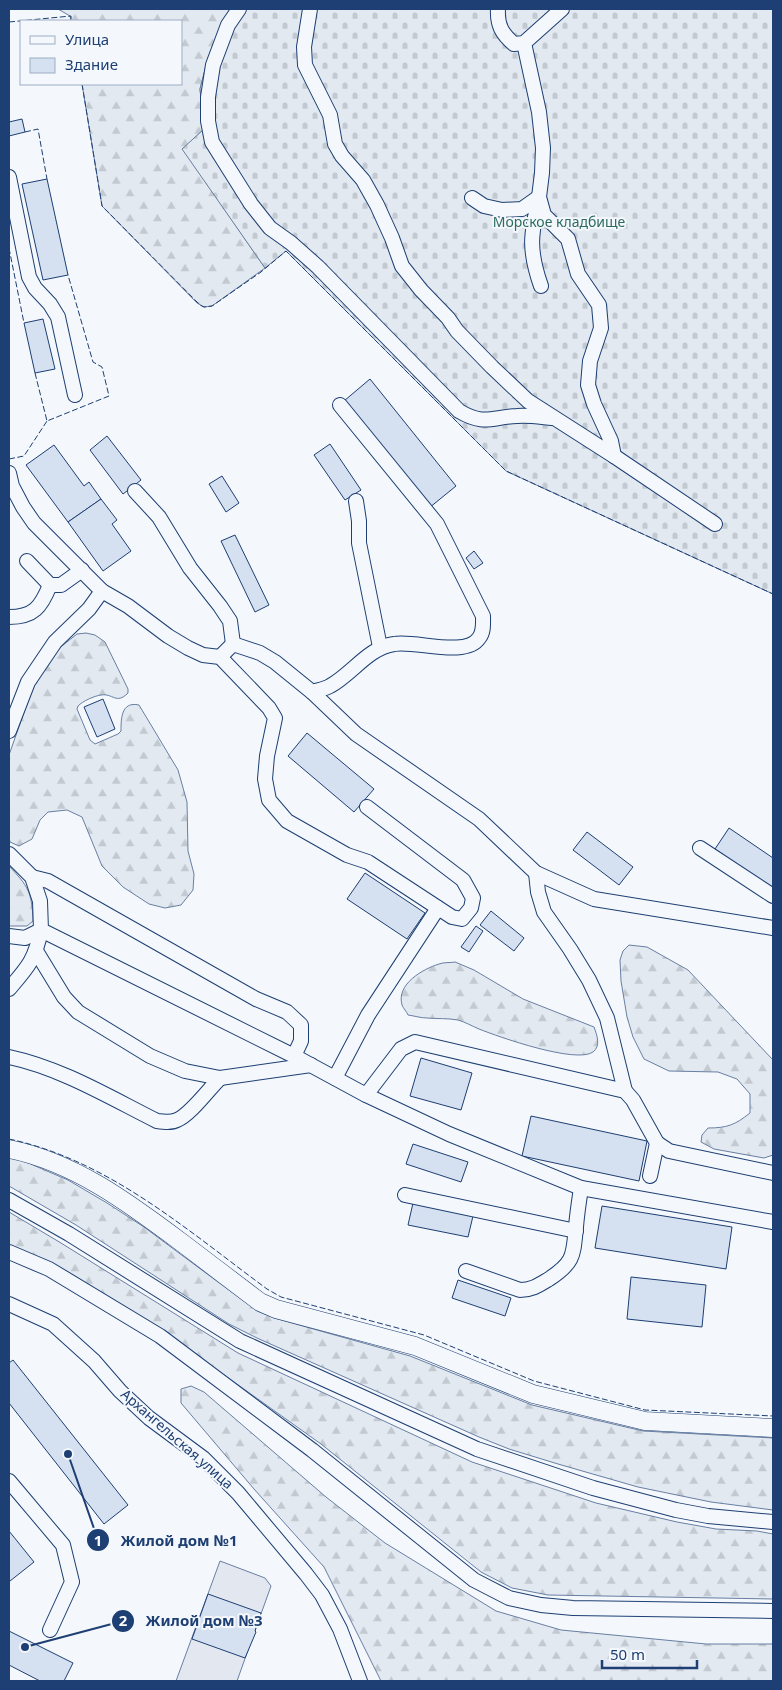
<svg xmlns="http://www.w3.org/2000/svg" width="782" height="1690" font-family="'Noto Sans',sans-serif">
	<defs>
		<pattern id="forest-firs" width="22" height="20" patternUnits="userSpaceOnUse" patternTransform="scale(1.25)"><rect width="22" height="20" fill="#e3e9f0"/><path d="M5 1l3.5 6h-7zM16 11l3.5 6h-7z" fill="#c2c9d1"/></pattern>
		<pattern id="cemetery-stones" width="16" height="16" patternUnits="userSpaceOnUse" patternTransform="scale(1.25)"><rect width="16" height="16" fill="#e3e9f0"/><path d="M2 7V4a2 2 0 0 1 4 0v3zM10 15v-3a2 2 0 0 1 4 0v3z" fill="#c2c9d1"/></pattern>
	</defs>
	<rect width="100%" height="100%" fill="#f4f7fb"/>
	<!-- forest -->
	<g fill="url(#forest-firs)" stroke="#687fa3">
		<polygon points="58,9 230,9 208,58 200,89 204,129 183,149 265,268 212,306 204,307 197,303 102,206 82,84 181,84 181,21 71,21 70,16"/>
		<path d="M86 633 95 635 105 642 128 689V693C116 705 113 693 101 695 94 696 83 701 78 706L77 709 90 740 95 744 118 734 121 731C121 719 121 701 139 705L178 770 187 802 188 851 194 874 193 890 181 905 165 908 149 904 123 887 102 866 82 817 67 810 48 812 40 820 32 839 19 846 10 842 9 838V755L33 687 58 649 77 634Z"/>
		<path d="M9 866C28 886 32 892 33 921L27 926H9Z"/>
		<path d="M629 945 647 947 688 970 773 1060V1155L764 1158 714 1149 701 1142 702 1135 708 1128C727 1128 735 1125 750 1113V1094L737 1079 718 1072 669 1071 644 1059 633 1037 627 1017 621 981 620 960 623 951Z"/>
		<path d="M455 962 474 970 523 999 594 1027C597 1035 601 1046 593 1052 576 1064 499 1037 479 1029 472 1026 465 1022 458 1020 447 1018 438 1019 427 1018 421 1018 415 1016 408 1015 407 1012 403 1008 402 1005 396 984 423 969 439 964 444 962 450 963 455 962Z"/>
		<polygon points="9,1157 19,1159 68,1180 107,1203 144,1227 257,1311 274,1318 410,1356 532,1405 643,1431 773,1438 773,1510 711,1502 638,1487 558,1464 509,1449 479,1437 257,1338 229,1324 76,1225 9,1186"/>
		<polygon points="9,1212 61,1243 238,1353 472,1462 596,1503 677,1522 716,1529 757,1531 773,1534 773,1599 548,1595 512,1588 481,1572 321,1444 168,1335 9,1245"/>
		<polygon points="191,1386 204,1392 326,1497 385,1543 496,1611 561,1630 706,1644 773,1644 773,1681 381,1681 324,1567 254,1489 181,1403 181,1389"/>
	</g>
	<!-- cemetery -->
	<polygon fill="url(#cemetery-stones)" stroke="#687fa3" points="230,9 773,9 773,594 506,471 286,251 265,268 182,149 204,129 200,89 208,58"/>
	<!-- parking -->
	<polygon fill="#e3e8f0" stroke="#687fa3" points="220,1561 265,1578 271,1586 237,1681 176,1681"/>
	<!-- building -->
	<g fill="#d5e0f0" stroke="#1d3f73">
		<polygon points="22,119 25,132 9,136 9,122"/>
		<polygon points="47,179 68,275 43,280 22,184"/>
		<polygon points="43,319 55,369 35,373 24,323"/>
		<polygon points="370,379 456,486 429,508 344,401"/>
		<polygon points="107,436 141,480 123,494 90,450"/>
		<polygon points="330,444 361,490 345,500 314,455"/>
		<polygon points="54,445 84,486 89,482 101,499 68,522 26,465"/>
		<polygon points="222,476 239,503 226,512 209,484"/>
		<polygon points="101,499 117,520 112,524 131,551 103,571 68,522"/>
		<polygon points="235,535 269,605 255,612 221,541"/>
		<polygon points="474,551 483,563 474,569 466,558"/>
		<polygon points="103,699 115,729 97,737 84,707"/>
		<polygon points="307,733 374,789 354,812 288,756"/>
		<polygon points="729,828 773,858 773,889 715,849"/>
		<polygon points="587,832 633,867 619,885 573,850"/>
		<polygon points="365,873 425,913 407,939 347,899"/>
		<polygon points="491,911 524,938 514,951 480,925"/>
		<polygon points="476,926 483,931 469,952 461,947"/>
		<polygon points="421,1058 472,1073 461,1110 410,1096"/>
		<polygon points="531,1116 647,1141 639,1181 522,1156"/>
		<polygon points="413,1144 468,1162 461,1182 406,1164"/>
		<polygon points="413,1203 473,1216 468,1237 408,1225"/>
		<polygon points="602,1206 732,1227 726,1269 595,1248"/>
		<polygon points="631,1277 706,1285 702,1327 627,1319"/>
		<polygon points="458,1280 511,1298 505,1316 452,1298"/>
		<polygon points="13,1360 128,1505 104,1524 9,1403 9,1363"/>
		<polygon points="9,1531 34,1562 10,1581 9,1580"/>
		<polygon points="208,1594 261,1613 255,1631 256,1632 245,1658 192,1639"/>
		<polygon points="9,1631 73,1663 64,1681 40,1681 9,1665"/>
	</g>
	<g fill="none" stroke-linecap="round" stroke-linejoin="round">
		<defs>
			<g id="minor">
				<path d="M239 9 228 25 213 65 208 97V121L212 142 251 204 270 228 291 243 318 267 459 411C484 426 492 417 517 416 528 415 541 417 552 418"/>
				<polyline points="310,9 304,47 305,65 330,115 335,144 342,156 363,180 377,205 392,238 402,266 421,290 448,318 457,331 492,367 528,401 614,456 611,441 594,404 588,385 590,361 601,328 599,305 578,274 568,239 544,215 539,197 542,173 543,148 539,112 524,43"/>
				<path d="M498 9C497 25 502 34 514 44L524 43 562 9"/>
				<polyline points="9,177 29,277 35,288 50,304 58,317 75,395"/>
				<path d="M472 198 484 206 502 210 522 209 539 197C531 234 528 249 541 286"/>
				<polyline points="614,456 715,524"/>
				<polyline points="9,473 12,486 23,507 34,523 102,591 128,606 168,636 188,648 203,655 220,657 269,708 275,718 267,756 265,779 269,800 287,821 347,855 368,862 452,917 462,919 471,908 473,898 463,880 367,807"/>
				<polyline points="135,491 159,517 190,568 220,606 230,621 233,644"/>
				<polyline points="356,501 359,521 359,543 380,647"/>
				<polyline points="27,561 50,585 61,585 82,570"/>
				<path d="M9 617C34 617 41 607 50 585"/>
				<path d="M220 657 233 644 260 653 275 662 312 692C318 690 325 689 330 686 353 673 368 648 394 644 415 640 466 658 479 638 484 632 483 623 483 616L437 524 340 405"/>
				<polyline points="312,692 356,734 479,819 536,873 594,899 773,928"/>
				<polyline points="9,731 28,682 55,642 89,609 102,591"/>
				<polyline points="700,848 773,896"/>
				<polyline points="9,854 32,877 40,901 41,930 294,1056 366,1095 449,1134 581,1188 773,1222"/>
				<polyline points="536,873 538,892 544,912 570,949 589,980 607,1018 625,1091"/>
				<polyline points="32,877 48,881 256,999 287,1012 301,1025 301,1041 294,1056"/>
				<polyline points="9,936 25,938 41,930"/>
				<polyline points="36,951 64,997 78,1012 150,1056 185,1071 220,1078 311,1065"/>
				<path d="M9 989C28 967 35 960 41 930"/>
				<path d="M9 1057C61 1068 109 1097 157 1121 164 1122 171 1123 177 1120 190 1115 209 1089 220 1078"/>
				<polyline points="335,1078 368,1015 438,908"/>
				<polyline points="366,1095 401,1049 415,1042 625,1091 633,1100 657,1143 650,1176"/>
				<polyline points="657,1143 669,1151 773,1173"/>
				<polyline points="405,1195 576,1231"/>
				<polyline points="9,1200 69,1234 240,1341 477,1449 593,1488 676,1510 708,1516 773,1522"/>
				<polyline points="9,1252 49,1269 160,1336 312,1450 474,1580 509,1598 541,1605 573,1608 773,1611"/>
				<path d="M466 1271 520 1290C532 1290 539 1285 549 1279 575 1262 573 1255 576 1227 577 1214 579 1201 581 1188"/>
				<polyline points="9,1304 53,1324 94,1361 120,1391 149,1418 203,1458 238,1493 306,1574 322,1595 340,1629 360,1681"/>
				<polyline points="9,1481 63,1545 72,1582 50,1630"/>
			</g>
			<path id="major" d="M9 1149C74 1162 129 1203 181 1242 207 1262 234 1282 260 1302L276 1309 415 1346 533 1394 645 1421 773 1428"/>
		</defs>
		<!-- minor casing -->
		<use href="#minor" stroke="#1d3f73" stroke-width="16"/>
		<!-- major casing -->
		<use href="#major" stroke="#1d3f73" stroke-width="19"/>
		<!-- minor -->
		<use href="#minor" stroke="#f4f7fb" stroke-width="14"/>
		<!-- major -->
		<use href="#major" stroke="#f4f7fb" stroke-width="18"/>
		<!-- fence -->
		<g stroke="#1d3f73" stroke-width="1" stroke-dasharray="6 2.5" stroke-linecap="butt">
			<polyline points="9,22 71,16 71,21"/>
			<polyline points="82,84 102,206 200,305 204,307 212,306 261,272 286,251 506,471 773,594"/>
			<polyline points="25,132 38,129 47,179"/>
			<polyline points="9,248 24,323"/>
			<polyline points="35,373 47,421 109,396 102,367 93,362 68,275"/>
			<polyline points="9,459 24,456 47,421"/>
			<path d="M9 1139C108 1160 187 1230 267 1289L281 1297 424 1335 534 1381 645 1410 773 1416"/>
		</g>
	</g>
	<g text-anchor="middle" stroke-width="4" stroke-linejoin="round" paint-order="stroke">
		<!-- park labels -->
		<g font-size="14" fill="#2c6c60" stroke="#f4f7fb">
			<text x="559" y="227">Морское кладбище</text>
		</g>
		<!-- street labels -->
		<g font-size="14" fill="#1d3f73" stroke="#f4f7fb">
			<text transform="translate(177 1439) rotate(41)" y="5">Архангельская улица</text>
		</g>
	</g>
	<!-- callouts -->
	<path fill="none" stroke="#1d3f73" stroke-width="2" d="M68 1454L98 1540M25 1647L123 1621"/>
	<g fill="#1d3f73" stroke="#f4f7fb" stroke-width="2">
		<circle cx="68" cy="1454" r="5"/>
		<circle cx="25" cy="1647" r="5"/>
		<circle cx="98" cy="1540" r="12"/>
		<circle cx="123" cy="1621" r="12"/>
	</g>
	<g font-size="15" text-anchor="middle" font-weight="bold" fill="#fff">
		<text x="98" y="1546">1</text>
		<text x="123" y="1626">2</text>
	</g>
	<g font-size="15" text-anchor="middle" font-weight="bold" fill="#1d3f73" stroke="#f4f7fb" stroke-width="4" stroke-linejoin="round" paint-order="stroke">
		<text x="179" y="1546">Жилой дом №1</text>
		<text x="204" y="1626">Жилой дом №3</text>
	</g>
	<!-- border -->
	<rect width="782" height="1690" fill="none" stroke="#1d3f73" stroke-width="20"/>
	<!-- legend -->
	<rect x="20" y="20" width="162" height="65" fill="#f4f7fb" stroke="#9eadc5"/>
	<rect x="30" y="36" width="25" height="8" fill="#f4f7fb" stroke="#9eadc5"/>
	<text x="65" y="45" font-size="15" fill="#1d3f73">Улица</text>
	<rect x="30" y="58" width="25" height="15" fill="#d5e0f0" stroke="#9eadc5"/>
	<text x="65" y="70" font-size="15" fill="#1d3f73">Здание</text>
	<!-- scale -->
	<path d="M602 1660v8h95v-8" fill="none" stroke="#1d3f73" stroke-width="2.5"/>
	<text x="610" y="1660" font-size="15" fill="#1d3f73" stroke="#f4f7fb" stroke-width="4" paint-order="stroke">50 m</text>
</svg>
